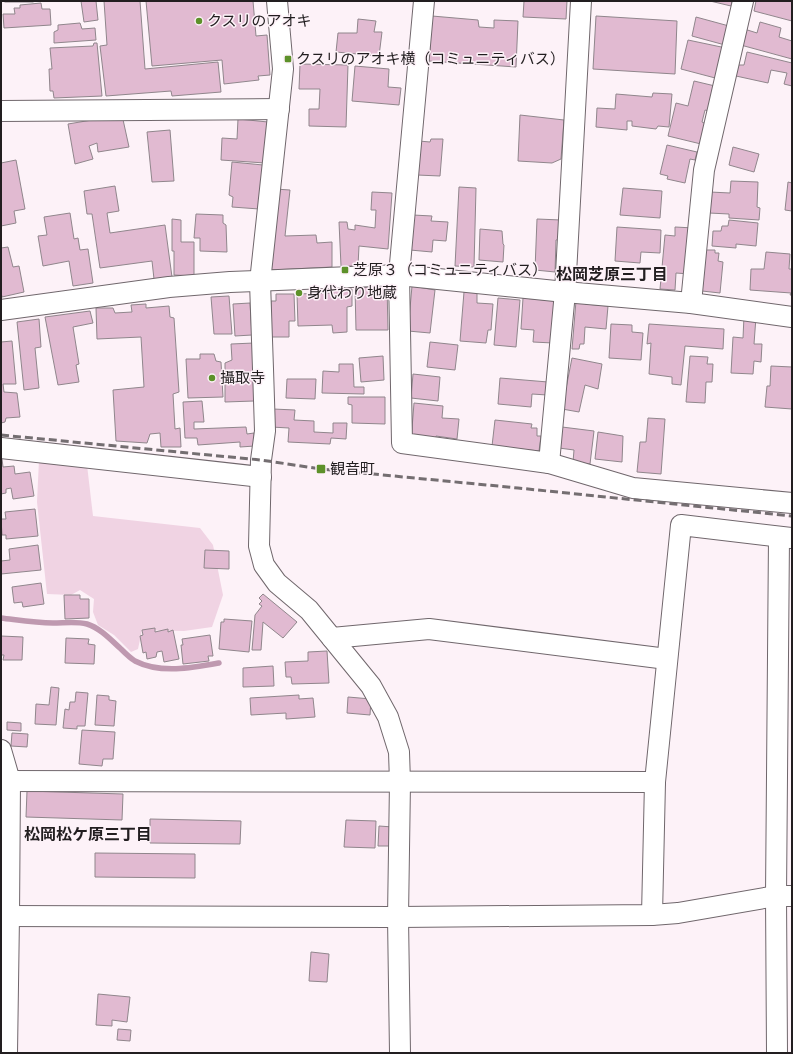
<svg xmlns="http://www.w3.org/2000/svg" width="793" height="1054" font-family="'Titillium Web','Noto Sans JP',sans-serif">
	<rect width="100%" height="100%" fill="#fdf2f8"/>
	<!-- green -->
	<polygon fill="#f0d3e3" points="39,460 87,465 93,516 200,528 213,545 223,595 212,627 184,631 142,630 138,649 131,652 114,635 98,625 93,612 94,599 80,590 71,595 47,594 37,502"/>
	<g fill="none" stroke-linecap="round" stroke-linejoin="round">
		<!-- stream -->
		<path stroke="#bf99b0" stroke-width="5.5" d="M1 618C18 620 35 623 53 623 64 623 76 621 87 624 100 628 111 640 121 649 125 653 130 658 135 661 160 674 192 668 219 663"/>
	</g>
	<!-- building -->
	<g fill="#e1bad1" stroke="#90868c">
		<rect x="5" y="1" width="28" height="1"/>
		<polygon points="81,1 96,1 98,20 84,22"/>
		<polygon points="104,1 140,1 145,69 218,62 221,92 172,96 171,91 106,96 100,46 107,45"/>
		<polygon points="146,1 253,1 256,36 267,35 270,75 258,76 259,80 224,84 222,60 152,66"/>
		<polygon points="524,1 567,1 566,19 523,17"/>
		<polygon points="710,1 732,1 731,6"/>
		<polygon points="756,1 792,1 792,21 754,11"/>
		<polygon points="41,3 42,9 50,9 51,25 4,28 3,14 15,14 14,8 20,8 20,5"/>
		<polygon points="432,16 478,20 479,27 494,28 494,20 518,21 516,67 429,61"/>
		<polygon points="596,16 677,21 675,74 593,69"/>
		<polygon points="696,17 729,26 725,45 692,36"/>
		<polygon points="358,19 376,21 374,32 382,32 379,56 336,52 338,33 357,33"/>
		<polygon points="760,22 781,28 779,37 792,41 792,59 737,44 741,28 757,33"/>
		<polygon points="80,23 82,29 95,28 96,40 54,43 54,32 58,30 58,25"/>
		<polygon points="688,40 726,48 719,79 681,69"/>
		<polygon points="94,43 97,43 102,96 54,98 53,91 50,91 49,69 52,69 50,48 93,46"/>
		<polygon points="747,52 792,63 792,86 784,84 787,73 771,70 768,83 736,76 738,65 744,65"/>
		<polygon points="300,64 348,65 346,127 309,126 309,109 319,109 320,89 299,89"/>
		<polygon points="355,66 389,69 388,87 401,88 399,105 352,101"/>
		<polygon points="694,81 715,86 709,111 705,110 702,122 706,124 701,144 668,136 676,103 688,106"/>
		<polygon points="653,93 672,94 669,127 658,126 656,129 632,126 632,121 627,121 627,130 596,127 597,108 615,109 616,94 652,97"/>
		<polygon points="122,115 129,147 98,152 97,143 89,146 93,159 75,164 68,124"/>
		<polygon points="520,115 564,120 561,159 552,163 518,161"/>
		<polygon points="238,119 268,122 265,163 221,160 222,138 237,139"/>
		<polygon points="170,130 174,181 152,182 147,132"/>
		<polygon points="431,139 443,139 440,176 417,175 419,141 430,142"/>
		<polygon points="667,145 697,152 695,160 690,159 685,183 667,179 668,176 660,174"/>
		<polygon points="733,147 759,154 754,172 729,165"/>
		<polygon points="16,160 25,209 14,211 16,223 1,226 1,163"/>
		<polygon points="232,162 263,165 259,209 232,207 233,197 229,195"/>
		<polygon points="731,181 758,182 757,207 760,208 759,220 729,218 729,214 709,213 710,192 730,193"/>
		<polygon points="788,182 792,183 792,211 785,210"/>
		<polygon points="115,186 119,211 107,213 110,233 165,225 172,277 154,279 152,261 100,268 92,214 87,214 84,191"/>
		<polygon points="459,187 476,188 474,267 455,266"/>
		<polygon points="623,188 662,191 660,218 620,215"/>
		<polygon points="275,189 290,190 285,236 316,235 317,243 332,242 332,267 271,270"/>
		<polygon points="372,192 392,193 388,249 359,246 358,266 341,266 339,222 347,222 348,229 355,230 355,225 375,228 376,210 371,210"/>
		<polygon points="70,213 74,239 78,238 80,250 88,249 93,283 73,286 69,261 43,266 38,236 47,235 44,217"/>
		<polygon points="196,214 223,215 223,223 226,225 227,252 200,251 200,238 194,238"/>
		<polygon points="413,215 432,216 431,221 448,222 446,241 433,240 432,252 410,250"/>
		<polygon points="172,219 181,220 181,242 194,242 194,276 174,275 174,251 172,251"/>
		<polygon points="537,219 561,220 560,239 556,240 555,272 535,270"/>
		<polygon points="729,220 758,223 756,246 736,244 736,248 712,246 713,231 721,231 722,226 728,226"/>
		<polygon points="617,227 661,230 660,253 641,252 640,263 615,261"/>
		<polygon points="675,227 694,228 690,274 676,273 675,290 660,289 665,235 675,236"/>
		<polygon points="480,229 502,231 503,244 504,245 503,262 479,260"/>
		<polygon points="8,247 13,267 19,266 24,292 2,297 1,292 1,248"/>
		<polygon points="706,250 715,250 715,253 719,253 718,261 723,262 720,293 702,291"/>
		<polygon points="766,252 790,254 789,269 792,269 792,295 790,295 791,293 750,290 751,269 764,269"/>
		<polygon points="387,286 388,330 356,330 355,288"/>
		<polygon points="412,286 435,290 430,333 408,331"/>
		<polygon points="331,289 352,289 352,306 347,307 347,332 333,333 332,325 298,326 297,294 331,293"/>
		<polygon points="464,292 477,292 477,303 493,304 491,330 488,330 486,343 460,341"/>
		<polygon points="276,294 294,294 295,321 289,321 289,337 271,337 271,301 276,301"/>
		<polygon points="229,296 232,334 214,334 211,297"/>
		<polygon points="498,298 520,300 516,347 494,345"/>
		<polygon points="523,298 556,301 553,343 533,342 534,330 521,329"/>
		<polygon points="576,301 585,302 585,304 608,306 606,329 585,327 584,344 580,344 579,349 572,349"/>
		<polygon points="250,303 252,335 235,336 233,304"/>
		<polygon points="146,304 146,308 169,306 170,317 174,318 179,392 173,394 175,429 180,428 181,447 161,447 160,433 150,434 147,443 116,441 113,390 144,387 141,337 97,339 96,308 113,308 115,313 132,312 131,305"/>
		<polygon points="90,311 93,323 73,327 79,364 76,365 79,382 58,385 45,317"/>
		<polygon points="744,316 756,317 754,344 762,344 761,362 754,361 753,374 731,373 733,337 743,338"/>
		<polygon points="39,319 41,347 35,348 39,388 24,390 17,322"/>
		<polygon points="611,324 632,325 632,332 643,333 641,360 609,358"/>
		<polygon points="649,324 724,329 723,349 685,346 681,385 672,384 672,377 649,374 651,343 647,344"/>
		<polygon points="12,341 16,384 3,384 4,392 17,393 20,417 6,418 5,422 1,423 1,342"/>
		<polygon points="430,342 458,345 455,370 427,367"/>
		<polygon points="254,343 254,401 225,402 225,363 232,360 231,344"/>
		<polygon points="200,354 214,354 216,361 221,362 223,397 188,398 186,359 200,359"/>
		<polygon points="383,356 384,380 361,382 359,358"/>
		<polygon points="690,356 708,357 707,364 713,364 712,382 706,382 705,403 686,402"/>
		<polygon points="572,358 602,364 598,389 585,385 579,412 562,409"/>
		<polygon points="339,364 353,364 354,387 364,387 364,394 322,393 323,371 339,372"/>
		<polygon points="771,366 792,367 792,409 765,407 767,386 770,386"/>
		<polygon points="413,374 440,377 438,401 411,398"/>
		<polygon points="500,378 548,382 547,395 532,394 531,407 498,404"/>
		<polygon points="287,379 316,379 315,399 286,398"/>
		<polygon points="348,397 385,397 385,424 352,423 352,405 348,404"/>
		<polygon points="202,401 204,422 194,422 194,429 246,427 247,434 254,433 255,446 240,447 240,442 198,445 197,438 185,438 183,402"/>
		<polygon points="414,403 443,406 442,418 459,419 457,439 436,436 435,443 411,441"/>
		<polygon points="273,409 295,410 294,420 314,421 314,432 333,433 333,423 347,423 346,439 331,438 330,444 288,442 289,428 271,427"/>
		<polygon points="648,418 665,419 661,474 637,472 640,442 646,442"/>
		<polygon points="495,420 532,424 531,428 537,428 537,436 541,436 539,451 492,446"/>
		<polygon points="562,427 594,431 590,464 573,462 574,450 559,448"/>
		<polygon points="598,432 623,436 622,462 595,459"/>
		<polygon points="1,459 2,459 3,467 14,466 15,474 30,472 34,496 13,499 11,488 6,489 6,493 1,494"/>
		<polygon points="35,509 38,536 6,539 6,535 2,535 1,519 6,519 5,512"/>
		<polygon points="38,545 41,570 1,574 1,561 10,560 9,549"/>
		<polygon points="205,550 229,551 229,569 204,568"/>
		<polygon points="41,583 44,604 23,607 22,602 14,603 12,587"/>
		<polygon points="263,594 297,622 283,638 263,622 261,650 252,650 255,615 262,606 259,604 262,601 259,598"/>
		<polygon points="64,595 80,595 80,599 89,599 89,618 65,619"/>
		<polygon points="224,619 252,621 249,652 219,649 221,622 224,622"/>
		<polygon points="155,628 155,632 168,629 168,632 173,630 179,659 164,662 162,651 157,652 156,657 147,659 146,652 143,653 140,636 143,635 142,630"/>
		<polygon points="210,635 213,656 208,656 209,661 183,664 181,645 183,645 182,639"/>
		<polygon points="1,636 23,637 22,660 3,660 4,655 1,655"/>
		<polygon points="66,638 89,639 88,644 95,645 94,664 65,663"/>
		<polygon points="327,651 329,683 292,684 291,677 286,677 285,662 308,661 308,652"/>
		<polygon points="273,666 274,686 243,687 243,668"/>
		<polygon points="51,687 59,688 56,725 35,724 36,704 49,705"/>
		<polygon points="76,692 88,693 85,726 77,726 77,729 63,728 65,709 69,710 70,702 75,702"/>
		<polygon points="97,695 109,696 109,700 116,701 114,726 95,725"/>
		<polygon points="299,695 299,699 313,698 315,717 286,719 286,713 251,715 250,698"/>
		<polygon points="348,697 371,699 370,715 347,713"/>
		<polygon points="7,722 21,723 21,731 7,730"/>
		<polygon points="82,730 115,732 113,759 103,759 102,766 79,764"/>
		<polygon points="12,733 28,734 27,747 11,746"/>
		<polygon points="27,791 123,794 122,820 26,817"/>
		<polygon points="150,819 241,821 240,844 150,843"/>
		<polygon points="346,820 376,821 375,848 344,847"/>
		<polygon points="379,826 393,827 392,846 378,846"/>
		<polygon points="95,853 195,854 195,878 95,877"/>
		<polygon points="311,952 329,954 327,982 309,981"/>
		<polygon points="98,994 130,997 127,1022 112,1020 112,1026 96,1025"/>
		<polygon points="118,1029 131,1030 130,1041 117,1040"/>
	</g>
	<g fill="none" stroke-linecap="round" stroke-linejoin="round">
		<defs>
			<g id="minor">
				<polyline points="277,1 283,69 260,282 263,369 265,431 261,460 259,546 264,565 277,583 309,610 371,686 388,717 399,752 400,782 398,917 400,1053"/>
				<polyline points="424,1 399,275 402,443 549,463 633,488 792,503"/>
				<polyline points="1,111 279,109"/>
				<polyline points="691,303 704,170 743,1"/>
				<polyline points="1,310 169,287 230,282 399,275 565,292 691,303 792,317"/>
				<polyline points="1,448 261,477"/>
				<polyline points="549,463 565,292 581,1"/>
				<polyline points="332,638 429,629 667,659"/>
				<polyline points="1,750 10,781 9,916 7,1053"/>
				<polyline points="1,781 655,782"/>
				<polyline points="652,915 655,782 681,525 791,538"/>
				<polyline points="1,916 398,917 652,915 678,913 776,896 792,896"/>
				<polyline points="777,1053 776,896 779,537"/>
			</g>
		</defs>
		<!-- minor casing -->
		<use href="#minor" stroke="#70676c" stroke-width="22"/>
		<!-- minor -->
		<use href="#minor" stroke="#fff" stroke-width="20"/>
		<!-- rail -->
		<polyline stroke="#746e71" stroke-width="3" stroke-dasharray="8 4" stroke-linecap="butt" points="1,435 261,460 321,469 518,488 792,516"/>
	</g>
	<!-- markers -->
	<g fill="#5d912a" stroke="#fdf2f8" stroke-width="1.5">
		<circle cx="199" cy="21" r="4"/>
		<rect x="284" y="55" width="8" height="8" rx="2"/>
		<rect x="341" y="266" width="8" height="8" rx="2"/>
		<circle cx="299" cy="293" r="4"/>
		<circle cx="212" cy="378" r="4"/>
		<rect x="316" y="464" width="10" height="10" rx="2"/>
	</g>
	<g text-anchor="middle" stroke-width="3" stroke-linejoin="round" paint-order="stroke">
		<!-- poi labels -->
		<g font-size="15" fill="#221e20" stroke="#fdf2f8" text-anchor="start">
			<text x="207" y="26">クスリのアオキ</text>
			<text x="296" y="64">クスリのアオキ横（コミュニティバス）</text>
			<text x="353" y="275">芝原３（コミュニティバス）</text>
			<text x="307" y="298">身代わり地蔵</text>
			<text x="220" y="383">攝取寺</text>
			<text x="330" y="474">観音町</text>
		</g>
		<!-- neighbourhood labels -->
		<g font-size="16" font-weight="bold" fill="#221e20" stroke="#fdf2f8">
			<text x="612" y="280">松岡芝原三丁目</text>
			<text x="88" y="840">松岡松ケ原三丁目</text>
		</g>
	</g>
	<!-- border -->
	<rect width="793" height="1054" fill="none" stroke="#221e20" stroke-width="4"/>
</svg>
